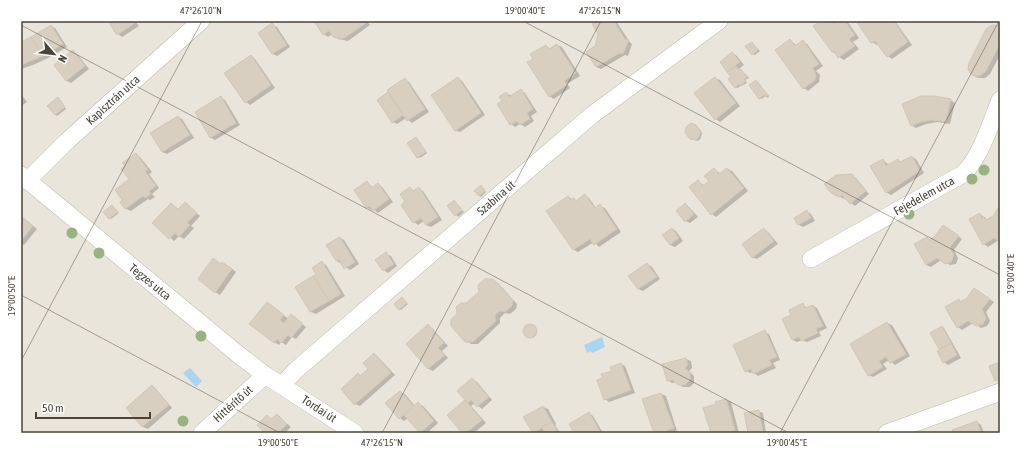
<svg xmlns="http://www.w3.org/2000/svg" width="1021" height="454" font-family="'Asap Condensed',sans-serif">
	<rect width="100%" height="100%" fill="#f6f3ec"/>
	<!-- residential -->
	<rect fill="#eae5da" x="21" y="21" width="979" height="412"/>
	<!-- water -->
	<g fill="#a9d4f2">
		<polygon points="602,337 605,347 592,353 591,351 587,353 584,345"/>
		<polygon points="190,368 202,381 196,387 183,373"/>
	</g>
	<!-- shadow -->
	<g fill="#0003">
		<polygon points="109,21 135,21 139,26 122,37 118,34"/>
		<polygon points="315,21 367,21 370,25 348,41 338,39 332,34 328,37 324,34"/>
		<polygon points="599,21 616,21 629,41 632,44 628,56 625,55 601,69 596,67 596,47 600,34"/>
		<polygon points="822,21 834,21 836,24 840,21 847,21 859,38 853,42 859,49 844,60 839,57 833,52"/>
		<polygon points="857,21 895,21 912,45 892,59 888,56 879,44 877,45 872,42"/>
		<polygon points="272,25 277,27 290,47 277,56 273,54 259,33"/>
		<polygon points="51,26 55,28 67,47 48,58 33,65 21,69 21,43"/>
		<polygon points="1000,27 1000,55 990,74 985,78 978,78 973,75"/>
		<polygon points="790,40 797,46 803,42 807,44 823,66 816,71 820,75 819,82 808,91 804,88"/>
		<polygon points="752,43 760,51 755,55 753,54"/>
		<polygon points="557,45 562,47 580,76 567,84 570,88 554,99 549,96 534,59 546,46 551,49"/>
		<polygon points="73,52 77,54 89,69 71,83 67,81 55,66"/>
		<polygon points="732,53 737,56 744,65 736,71 741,70 749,78 745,80 747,83 737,88 735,87 732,77 721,62"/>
		<polygon points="251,56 255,59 275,88 250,105 246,102"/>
		<polygon points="458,78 462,81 485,115 460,132 455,130"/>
		<polygon points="715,78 720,80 740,106 720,122 716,119"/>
		<polygon points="405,80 409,82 429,112 412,123 406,118 397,124 393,122 378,100"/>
		<polygon points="756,81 769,96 768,98 765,96 762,99 760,98"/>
		<polygon points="521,91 525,93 537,112 531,116 534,121 525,127 520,124 515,127 511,124 503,101 506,93 512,96"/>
		<polygon points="21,94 27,102 21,106"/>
		<polygon points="221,98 225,100 240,125 215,140 211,138 196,112"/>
		<polygon points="60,100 66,109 57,116 55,114"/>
		<polygon points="950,100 955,103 950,124 937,122 926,124 916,128 911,125"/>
		<polygon points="178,117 182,119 194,138 167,154 162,152"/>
		<polygon points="695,125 702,133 701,138 698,141 691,139"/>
		<polygon points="417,139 427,153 420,158 418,157"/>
		<polygon points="136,154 140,157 152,172 149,174 159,188 152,194 155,197 150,200 148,199 131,211 126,209 121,202 124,200 130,180"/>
		<polygon points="912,157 916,159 924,173 891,195 886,192 883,160 889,165 898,160 902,162"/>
		<polygon points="714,169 721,174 728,169 732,171 748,191 716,217 712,214 698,181 705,186 710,182"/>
		<polygon points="851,175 856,178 869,194 855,206 851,203 846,197 844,199 837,195"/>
		<polygon points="367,182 373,188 378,184 382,187 393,202 378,213 373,209 371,210 366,207"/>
		<polygon points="481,186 486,192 481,197 479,195"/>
		<polygon points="410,189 415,191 419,189 423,191 442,220 431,227 426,225 424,221 418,225 414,222"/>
		<polygon points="585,195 589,198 596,208 600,206 605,208 621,232 599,247 594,242 578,252 574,250 548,211 568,197 577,201"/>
		<polygon points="454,201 464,212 458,217 449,206"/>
		<polygon points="185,203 200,216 191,226 194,228 184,239 179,236 174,241 153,223 171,204 179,210"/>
		<polygon points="685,205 689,207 698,217 690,223 686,221"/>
		<polygon points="112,206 119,213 111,219 110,218"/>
		<polygon points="1000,207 1000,241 999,240 988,247 984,244 980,214 988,220 993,217"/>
		<polygon points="807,211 811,214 815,221 803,227 799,225 795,218"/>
		<polygon points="21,216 37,229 24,245 21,243"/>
		<polygon points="672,229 676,231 683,241 675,247 670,245"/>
		<polygon points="764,229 768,232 778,244 757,259 752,257"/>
		<polygon points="948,229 962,239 954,250 958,258 956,264 950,265 941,260 931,267 926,265 927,238 930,240"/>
		<polygon points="340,238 344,240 359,264 350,270 337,261"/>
		<polygon points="386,254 391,256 397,266 388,273 384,270"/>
		<polygon points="322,263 326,265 345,296 316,314 311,312 296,287 317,275"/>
		<polygon points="647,264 652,267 660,279 643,291 638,289"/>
		<polygon points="221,265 227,265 236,272 220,295 206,286"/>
		<polygon points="493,280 498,283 517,304 516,309 510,314 505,313 500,318 500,323 478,344 471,344 466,341 458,314 466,304"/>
		<polygon points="975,289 994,302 986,312 990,321 987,326 981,328 973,323 962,330 958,327 959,301 962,302 967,299"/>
		<polygon points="404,300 408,304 401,310 399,309"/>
		<polygon points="267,303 289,319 295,318 306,327 296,339 292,337 286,345 281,342 279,345 274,342"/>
		<polygon points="803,305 808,308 813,306 817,308 827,328 819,332 821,336 807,342 802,340 797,342 793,340"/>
		<polygon points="887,323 892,325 910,356 895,365 889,360 883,364 887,369 873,377 869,375 851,344"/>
		<circle cx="531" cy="332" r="6"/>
		<polygon points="428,326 432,328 448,346 442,351 448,358 433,371 429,369 407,344"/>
		<polygon points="942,327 944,328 961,358 948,365 944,362 941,349 940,348"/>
		<polygon points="765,332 769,334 780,360 773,363 776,368 758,376 753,372 750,373 746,371"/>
		<polygon points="374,355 378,357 395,375 360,406 355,404 358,375 361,376 370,369"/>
		<polygon points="686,359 691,361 692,368 689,371 694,376 694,383 690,387 683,387 676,382 672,383 668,380"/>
		<polygon points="621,364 625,366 635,393 609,402 605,399 604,379"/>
		<polygon points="472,380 477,382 492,400 482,409 475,403 471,406 486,423 474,433 464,433 448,415 466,400"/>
		<polygon points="152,386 156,389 172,408 148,429 143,427 127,408"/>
		<polygon points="400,392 405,394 415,406 418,404 423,406 438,423 427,433 421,432 408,418 404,421 400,418"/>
		<polygon points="661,394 666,396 677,431 671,433 655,433"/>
		<polygon points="726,400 731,402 739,433 712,433 717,405"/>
		<polygon points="543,407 548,409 556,424 555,425 560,433 547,433 545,431 541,433 533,432"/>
		<polygon points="758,411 763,413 766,433 749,433"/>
		<polygon points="589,413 593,416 603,433 575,433"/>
		<polygon points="277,415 291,427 285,433 266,433 267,416 272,419"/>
		<polygon points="977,422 981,425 984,433 954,433"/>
	</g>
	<!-- building -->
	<g fill="#d8cfc1" stroke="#d3c7b4">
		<polygon points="108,21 133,21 135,23 117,35"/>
		<polygon points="314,21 365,21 366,23 343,39 333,37 329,31 323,35"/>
		<polygon points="597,21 614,21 625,39 629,40 623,54 620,53 596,67 586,52 595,46 598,34 592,24"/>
		<polygon points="821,21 832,21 834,24 838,21 845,21 855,35 849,39 855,46 838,58 834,51 832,52 813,26"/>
		<polygon points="856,21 894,21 908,42 887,57 875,41 871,43"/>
		<polygon points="272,23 287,45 272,54 258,33"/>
		<polygon points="51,25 63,44 43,56 31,37"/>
		<polygon points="992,25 1000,26 1000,44 986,71 980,76 973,76 968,70 969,63 986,29"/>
		<polygon points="31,37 43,56 21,65 21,42"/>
		<polygon points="790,39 795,46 803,40 819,64 813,68 815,72 816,77 815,80 803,89 775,50"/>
		<polygon points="752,42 758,50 752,55 745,46"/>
		<polygon points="557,44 576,73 564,81 567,85 549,97 527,62 533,59 530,54 546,45 549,49"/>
		<polygon points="73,50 85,66 66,81 54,65"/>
		<polygon points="732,52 740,62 727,72 720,62"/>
		<polygon points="251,55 271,85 245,103 224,73"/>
		<polygon points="736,66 739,70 741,69 747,77 744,79 746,81 740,86 739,84 735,88 728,79 731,77 727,72"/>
		<polygon points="458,77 481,113 455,131 431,95"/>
		<polygon points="715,77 736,103 715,120 694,93"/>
		<polygon points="405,78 425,109 407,121 387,90"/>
		<polygon points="756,80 768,95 765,97 764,95 759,99 749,85"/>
		<polygon points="521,89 533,109 527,113 530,119 520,125 517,121 510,125 497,104 502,101 499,97 506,92 509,97"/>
		<polygon points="388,92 403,115 392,123 377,100"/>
		<polygon points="221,96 236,123 210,138 195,112"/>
		<polygon points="921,96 935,96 951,99 946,122 932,120 921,122 911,126 902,104"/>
		<polygon points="58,97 65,107 55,115 47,106"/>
		<polygon points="178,116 190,135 162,152 150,133"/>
		<polygon points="691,123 696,125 701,131 699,137 696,140 690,139 685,133 686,127"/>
		<polygon points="416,137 426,152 417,158 407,143"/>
		<polygon points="136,153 148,170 145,171 156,186 149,191 151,194 145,198 143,196 125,209 120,202 122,200 115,190 129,179 121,169 125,166 122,163"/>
		<polygon points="912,156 920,171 886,193 870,166 883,159 886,166 898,159 900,162"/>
		<polygon points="714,168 719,174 727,168 744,188 711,215 689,187 698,180 703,186 709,181 704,176"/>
		<polygon points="852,174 866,191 850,204 842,195 839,197 831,193 824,184 836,175"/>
		<polygon points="367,181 371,188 378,183 389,199 373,211 370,206 366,208 354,190"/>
		<polygon points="481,185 485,191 479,196 474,191"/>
		<polygon points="410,187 413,191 419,187 438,217 426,225 421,218 413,223 401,205 405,202 400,194"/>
		<polygon points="585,194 595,208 600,204 617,229 594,245 590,239 573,250 546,211 568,196 571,200 574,198 576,201"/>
		<polygon points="454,200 462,210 455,216 447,206"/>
		<polygon points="185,202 197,213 187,223 190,225 179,237 175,233 169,239 152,223 171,203 178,209"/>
		<polygon points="685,203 694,214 685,222 676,211"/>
		<polygon points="112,205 118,212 109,219 103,212"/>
		<polygon points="1000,205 1000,242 994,238 983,245 969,219 980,213 982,218 985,217 986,220 993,216"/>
		<polygon points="807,210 811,218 798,225 794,218"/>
		<polygon points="21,216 33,226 21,241"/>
		<polygon points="943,225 959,236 950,247 954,255 951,262 945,264 937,258 926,265 914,244 927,237 929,240 935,236"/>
		<polygon points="672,228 679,238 670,245 662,235"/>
		<polygon points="764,228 774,241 752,258 742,244"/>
		<polygon points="340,237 355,262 344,269 339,260 336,261 326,245"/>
		<polygon points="386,252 394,264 383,271 375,260"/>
		<polygon points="213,258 221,264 222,262 232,269 215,293 198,279"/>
		<polygon points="322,261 341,294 329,301 313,276 316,274 312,268"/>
		<polygon points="647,263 657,277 638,289 628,276"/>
		<polygon points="313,276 329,301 310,312 295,287"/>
		<polygon points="485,279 493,279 513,300 512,306 505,312 500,311 495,315 496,321 473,342 465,342 451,326 451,319 457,314 456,307 461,303 466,303 479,292 478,285"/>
		<polygon points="974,288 990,299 982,309 986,318 983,324 976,326 968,321 957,328 945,307 959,299 960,302 967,298"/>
		<polygon points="402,297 407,303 399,310 394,304"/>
		<polygon points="267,302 284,315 280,320 284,323 291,314 303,324 291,338 288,335 281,343 277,339 274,343 249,324"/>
		<polygon points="803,303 805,308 813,305 823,326 816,329 818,333 801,341 799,337 792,340 782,319 791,315 789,310"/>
		<polygon points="887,322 906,354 890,363 886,357 879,361 883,367 868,376 850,344"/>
		<polygon points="428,324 444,343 438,348 445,355 428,369 406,344"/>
		<circle cx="530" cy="331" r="7"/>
		<polygon points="942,326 951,343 939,349 930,333"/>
		<polygon points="765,330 777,357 769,360 772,365 753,374 751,369 745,372 733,345"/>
		<polygon points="951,343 957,355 943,363 937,351"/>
		<polygon points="374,353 391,373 354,405 341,389 358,373 360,376 368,369 363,363"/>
		<polygon points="686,358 688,365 685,368 690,373 690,380 685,385 678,385 673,380 667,381 662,364"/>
		<polygon points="1000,362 1000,379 995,381 989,366"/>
		<polygon points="621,363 631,390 604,400 597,380 603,378 601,374 612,371 610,367"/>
		<polygon points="472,378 489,397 477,407 471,400 468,403 457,391"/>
		<polygon points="152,385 169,405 142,427 126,408"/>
		<polygon points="400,391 414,406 399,419 385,403"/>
		<polygon points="661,393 674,428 667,430 668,433 654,433 642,399"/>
		<polygon points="726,399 735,430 726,433 711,433 703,408 716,404 715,402"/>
		<polygon points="465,400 482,420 466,433 462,433 447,415"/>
		<polygon points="418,402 434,421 420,433 404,415"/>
		<polygon points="543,406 552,422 533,433 523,417"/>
		<polygon points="759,410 763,433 748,433 744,413"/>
		<polygon points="589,412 601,433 574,433 569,424"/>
		<polygon points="277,414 287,424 278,433 265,433 257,425 267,415 271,419"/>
		<polygon points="977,421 981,433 953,433 952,430"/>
		<polygon points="552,422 557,430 552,433 545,433 542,427"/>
	</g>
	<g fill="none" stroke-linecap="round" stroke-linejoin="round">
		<defs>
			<g id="minor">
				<polyline points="21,175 239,355 265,375 355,433"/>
				<polyline points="27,181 66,142 201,21"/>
				<path d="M811 259 963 174C980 158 991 123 1000 100"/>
				<polyline points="282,385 296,370 592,115 719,21"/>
				<polyline points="202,433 265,375"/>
				<polyline points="887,433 1000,392"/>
			</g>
		</defs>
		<!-- minor casing -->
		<use href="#minor" stroke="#c2bbae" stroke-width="18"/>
		<!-- minor -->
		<use href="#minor" stroke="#fff" stroke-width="17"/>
	</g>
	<!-- trees -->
	<g fill="#97b381">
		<circle cx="984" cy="170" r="5.5"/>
		<circle cx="972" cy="179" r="5.5"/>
		<circle cx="909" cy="214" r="5.5"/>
		<circle cx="72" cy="233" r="5.5"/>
		<circle cx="99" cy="253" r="5.5"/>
		<circle cx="201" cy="336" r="5.5"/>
		<circle cx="183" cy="421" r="5.5"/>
	</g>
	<!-- ticks -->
	<path fill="none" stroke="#4b4439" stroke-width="1" stroke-opacity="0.45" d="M523 21 1000 275M21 25 789 433M21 295 280 433M21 361 202 21M382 433 601 21M780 433 999 21"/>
	<g text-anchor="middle" stroke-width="4" stroke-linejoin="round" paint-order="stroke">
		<!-- street labels -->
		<g font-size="12" fill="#4b4439" stroke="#fff">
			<text transform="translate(113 100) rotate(-42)" y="4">Kapisztrán utca</text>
			<text transform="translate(924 196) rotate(-29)" y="4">Fejedelem utca</text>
			<text transform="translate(496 198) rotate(-41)" y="4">Szabina út</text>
			<text transform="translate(150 282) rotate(39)" y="4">Tegzes utca</text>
			<text transform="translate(233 404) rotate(-42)" y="4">Hittérítő út</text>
			<text transform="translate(319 409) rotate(33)" y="4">Tordai út</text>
		</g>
	</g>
	<!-- border -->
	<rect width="1021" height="454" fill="none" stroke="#ffffff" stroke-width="44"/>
	<!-- north arrow -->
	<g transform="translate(54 54) rotate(118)" stroke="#ffffff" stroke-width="3" paint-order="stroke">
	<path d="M0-3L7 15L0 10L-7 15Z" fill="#4b4439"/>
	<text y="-6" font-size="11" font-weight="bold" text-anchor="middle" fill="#4b4439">N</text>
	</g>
	<!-- scale -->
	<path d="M36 412v6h114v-6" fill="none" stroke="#4b4439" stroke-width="2"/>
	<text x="42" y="412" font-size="12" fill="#4b4439" stroke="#ffffff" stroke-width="3" paint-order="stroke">50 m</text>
	<rect x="22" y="22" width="977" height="410" fill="none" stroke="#4b4439" stroke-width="1.5"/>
	<g font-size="10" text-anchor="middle" fill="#4b4439">
		<text x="201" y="14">47°26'10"N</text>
		<text x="525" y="14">19°00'40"E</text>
		<text x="600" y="14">47°26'15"N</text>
		<text transform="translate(1010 274) rotate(-90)" y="4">19°00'40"E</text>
		<text transform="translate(11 296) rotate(-90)" y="4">19°00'50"E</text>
		<text x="278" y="446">19°00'50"E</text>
		<text x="382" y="446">47°26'15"N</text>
		<text x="787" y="446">19°00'45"E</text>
	</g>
</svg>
